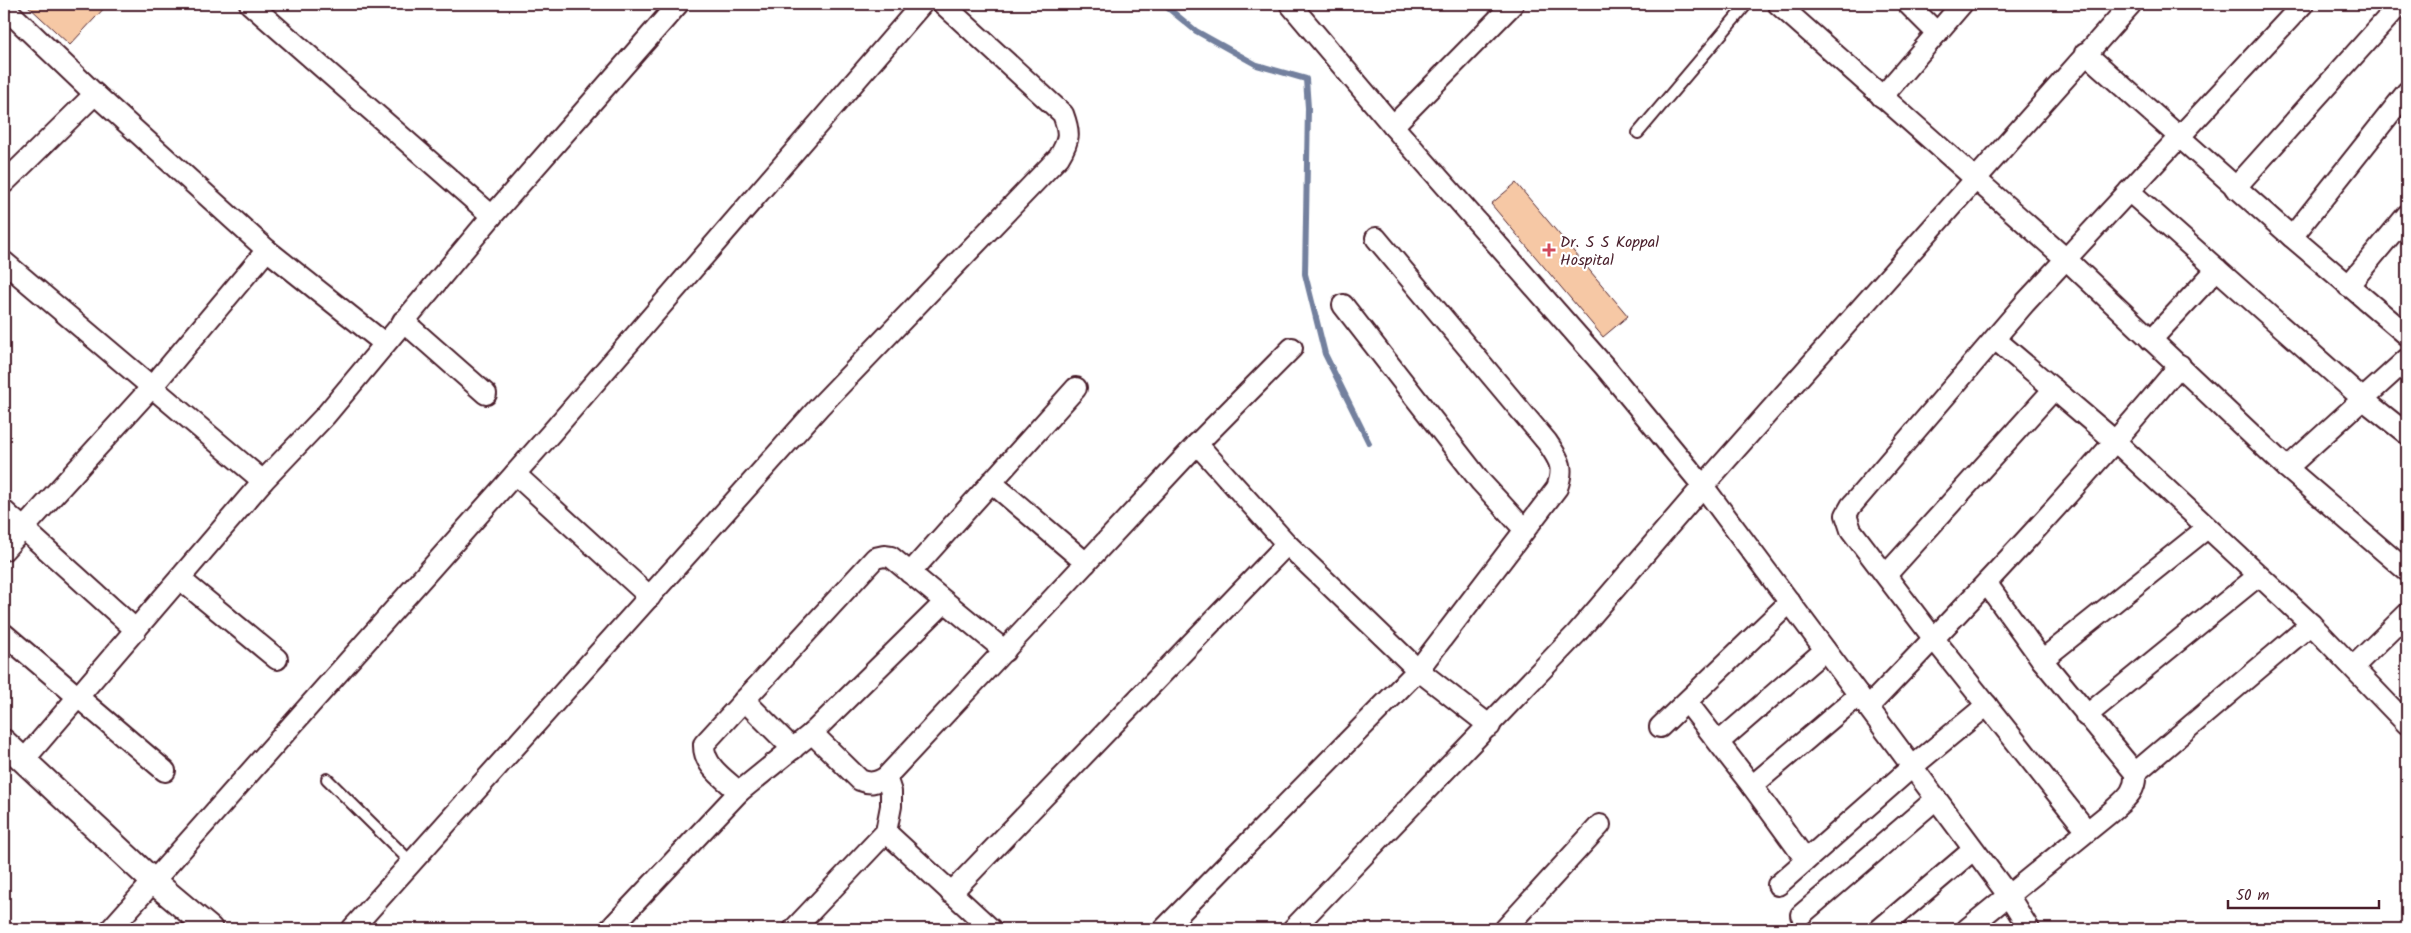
<svg xmlns="http://www.w3.org/2000/svg" width="2411" height="933" font-family="Kalam,sans-serif">
	<rect width="100%" height="100%" fill="#fff"/>
	<filter id="ink" filterUnits="userSpaceOnUse"><feTurbulence type="fractalNoise" baseFrequency=".02" numOctaves="2"/><feDisplacementMap in="SourceGraphic" scale="10" xChannelSelector="R" yChannelSelector="G"/><feConvolveMatrix kernelMatrix="1 2 1 2 8 2 1 2 1" color-interpolation-filters="sRGB"/></filter>
	<g filter="url(#ink)">
		<g fill="none" stroke-linecap="round" stroke-linejoin="round">
			<!-- stream -->
			<polyline stroke="#73809e" stroke-width="6" points="1163,4 1196,31 1257,65 1306,79 1308,108 1305,274 1325,354 1369,443"/>
		</g>
		<!-- building -->
		<g fill="#f6c8a5" stroke="#4a1f2b">
			<polygon points="26,4 108,4 70,45"/>
			<polygon points="1516,183 1628,316 1603,337 1491,204"/>
		</g>
		<g fill="none" stroke-linecap="round" stroke-linejoin="round">
			<defs>
				<g id="service">
					<polyline points="1638,133 1747,4"/>
					<polyline points="327,779 412,863"/>
				</g>
				<g id="minor">
					<polyline points="250,4 492,216"/>
					<polyline points="1290,4 1393,126 1605,367 1703,486 2008,895 2029,929"/>
					<polyline points="1778,4 2066,259 2287,468 2407,571"/>
					<polyline points="1908,4 1937,33"/>
					<polyline points="4,7 95,94 267,250 384,343"/>
					<polyline points="2085,53 2292,237 2407,335"/>
					<polyline points="1882,97 1962,4"/>
					<polyline points="1393,126 1513,4"/>
					<polyline points="4,183 95,94"/>
					<polyline points="2235,188 2400,4"/>
					<polyline points="2129,191 2364,400 2407,434"/>
					<polyline points="2292,237 2407,92"/>
					<polyline points="4,262 263,481"/>
					<polyline points="2348,286 2407,215"/>
					<polyline points="1343,305 1481,482 1524,529"/>
					<polyline points="403,321 486,394"/>
					<polyline points="1995,339 2116,442 2311,624 2407,724"/>
					<polyline points="2151,340 2217,269"/>
					<polyline points="1197,444 1287,544 1418,670 1490,726"/>
					<polyline points="2287,468 2407,359"/>
					<polyline points="515,474 650,597"/>
					<polyline points="991,482 1086,563"/>
					<polyline points="4,511 136,630"/>
					<polyline points="4,550 151,388 267,250"/>
					<polyline points="910,573 1076,388"/>
					<polyline points="1886,575 2054,389"/>
					<polyline points="180,579 277,659"/>
					<polyline points="4,634 165,771"/>
					<polyline points="2042,660 2207,528"/>
					<polyline points="2353,667 2407,614"/>
					<polyline points="744,700 793,749"/>
					<polyline points="1687,702 1752,786 1806,860"/>
					<path d="M1868 707C1975 596 2081 484 2180 365"/>
					<polyline points="2086,716 2258,576"/>
					<polyline points="1660,727 1790,602"/>
					<path d="M812 733 860 780C870 784 876 783 886 777L1197 444 1292 348"/>
					<polyline points="1719,742 1825,650"/>
					<polyline points="23,761 263,481 325,416 492,216 678,4"/>
					<polyline points="2135,773 2311,624"/>
					<polyline points="1752,786 1859,695"/>
					<path d="M739 792C725 779 703 766 704 744L875 558 884 556 891 557 1005 651"/>
					<polyline points="2087,831 1934,639 1851,530 1846,515 1851,506 2025,303 2303,4"/>
					<polyline points="886,832 991,929"/>
					<polyline points="1778,885 1912,767 1987,705"/>
					<polyline points="951,893 1287,544"/>
					<polyline points="1801,915 1936,799"/>
					<polyline points="111,929 552,432 922,4"/>
					<path d="M352 929 819 407 1059 157C1070 139 1070 133 1063 114L943 4"/>
					<polyline points="610,929 739,792 812,733 945,602"/>
					<polyline points="794,929 886,832 891,806 891,792 886,777"/>
					<path d="M1164 929 1418 670 1557 488C1565 466 1559 460 1547 442L1376 238"/>
					<polyline points="1293,929 1576,634 1703,486 2131,4"/>
					<polyline points="1505,929 1600,825"/>
					<polyline points="1880,929 1973,850"/>
					<path d="M1967 929 2111 812C2124 800 2137 792 2135 773L2042 660 1987 584"/>
				</g>
				<polyline id="tertiary" points="4,742 154,882 210,929"/>
			</defs>
			<!-- service casing -->
			<use href="#service" stroke="#4a1f2b" stroke-width="14"/>
			<!-- minor casing -->
			<use href="#minor" stroke="#4a1f2b" stroke-width="24"/>
			<!-- tertiary casing -->
			<use href="#tertiary" stroke="#4a1f2b" stroke-width="28"/>
			<!-- service -->
			<use href="#service" stroke="#fff" stroke-width="10"/>
			<!-- minor -->
			<use href="#minor" stroke="#fff" stroke-width="20"/>
			<!-- tertiary -->
			<use href="#tertiary" stroke="#fff" stroke-width="24"/>
		</g>
	</g>
	<!-- markers -->
	<path fill="#d1495b" stroke="#fff" stroke-width="2" d="M1546.5 242.5h5v5h5v5h-5v5h-5v-5h-5v-5h5z"/>
	<g text-anchor="middle" stroke-width="4.5" stroke-linejoin="round" paint-order="stroke">
		<!-- poi labels -->
		<g font-size="16" fill="#4a1f2b" stroke="#fff" text-anchor="start">
			<text x="1560" y="247">Dr. S S Koppal<tspan x="1560" dy="18">Hospital</tspan></text>
		</g>
	</g>
	<!-- margin -->
	<rect width="2411" height="933" fill="none" stroke="#fff" stroke-width="20"/>
	<rect x="10" y="10" width="2391" height="913" fill="none" stroke="#4a1f2b" stroke-width="2" filter="url(#ink)"/>
	<!-- scale -->
	<path d="M2228 900v8h151v-8" fill="none" stroke="#4a1f2b" stroke-width="2.5"/>
	<text x="2236" y="900" font-size="15" fill="#4a1f2b" stroke="#ffffff" stroke-width="4" paint-order="stroke">50 m</text>
</svg>
